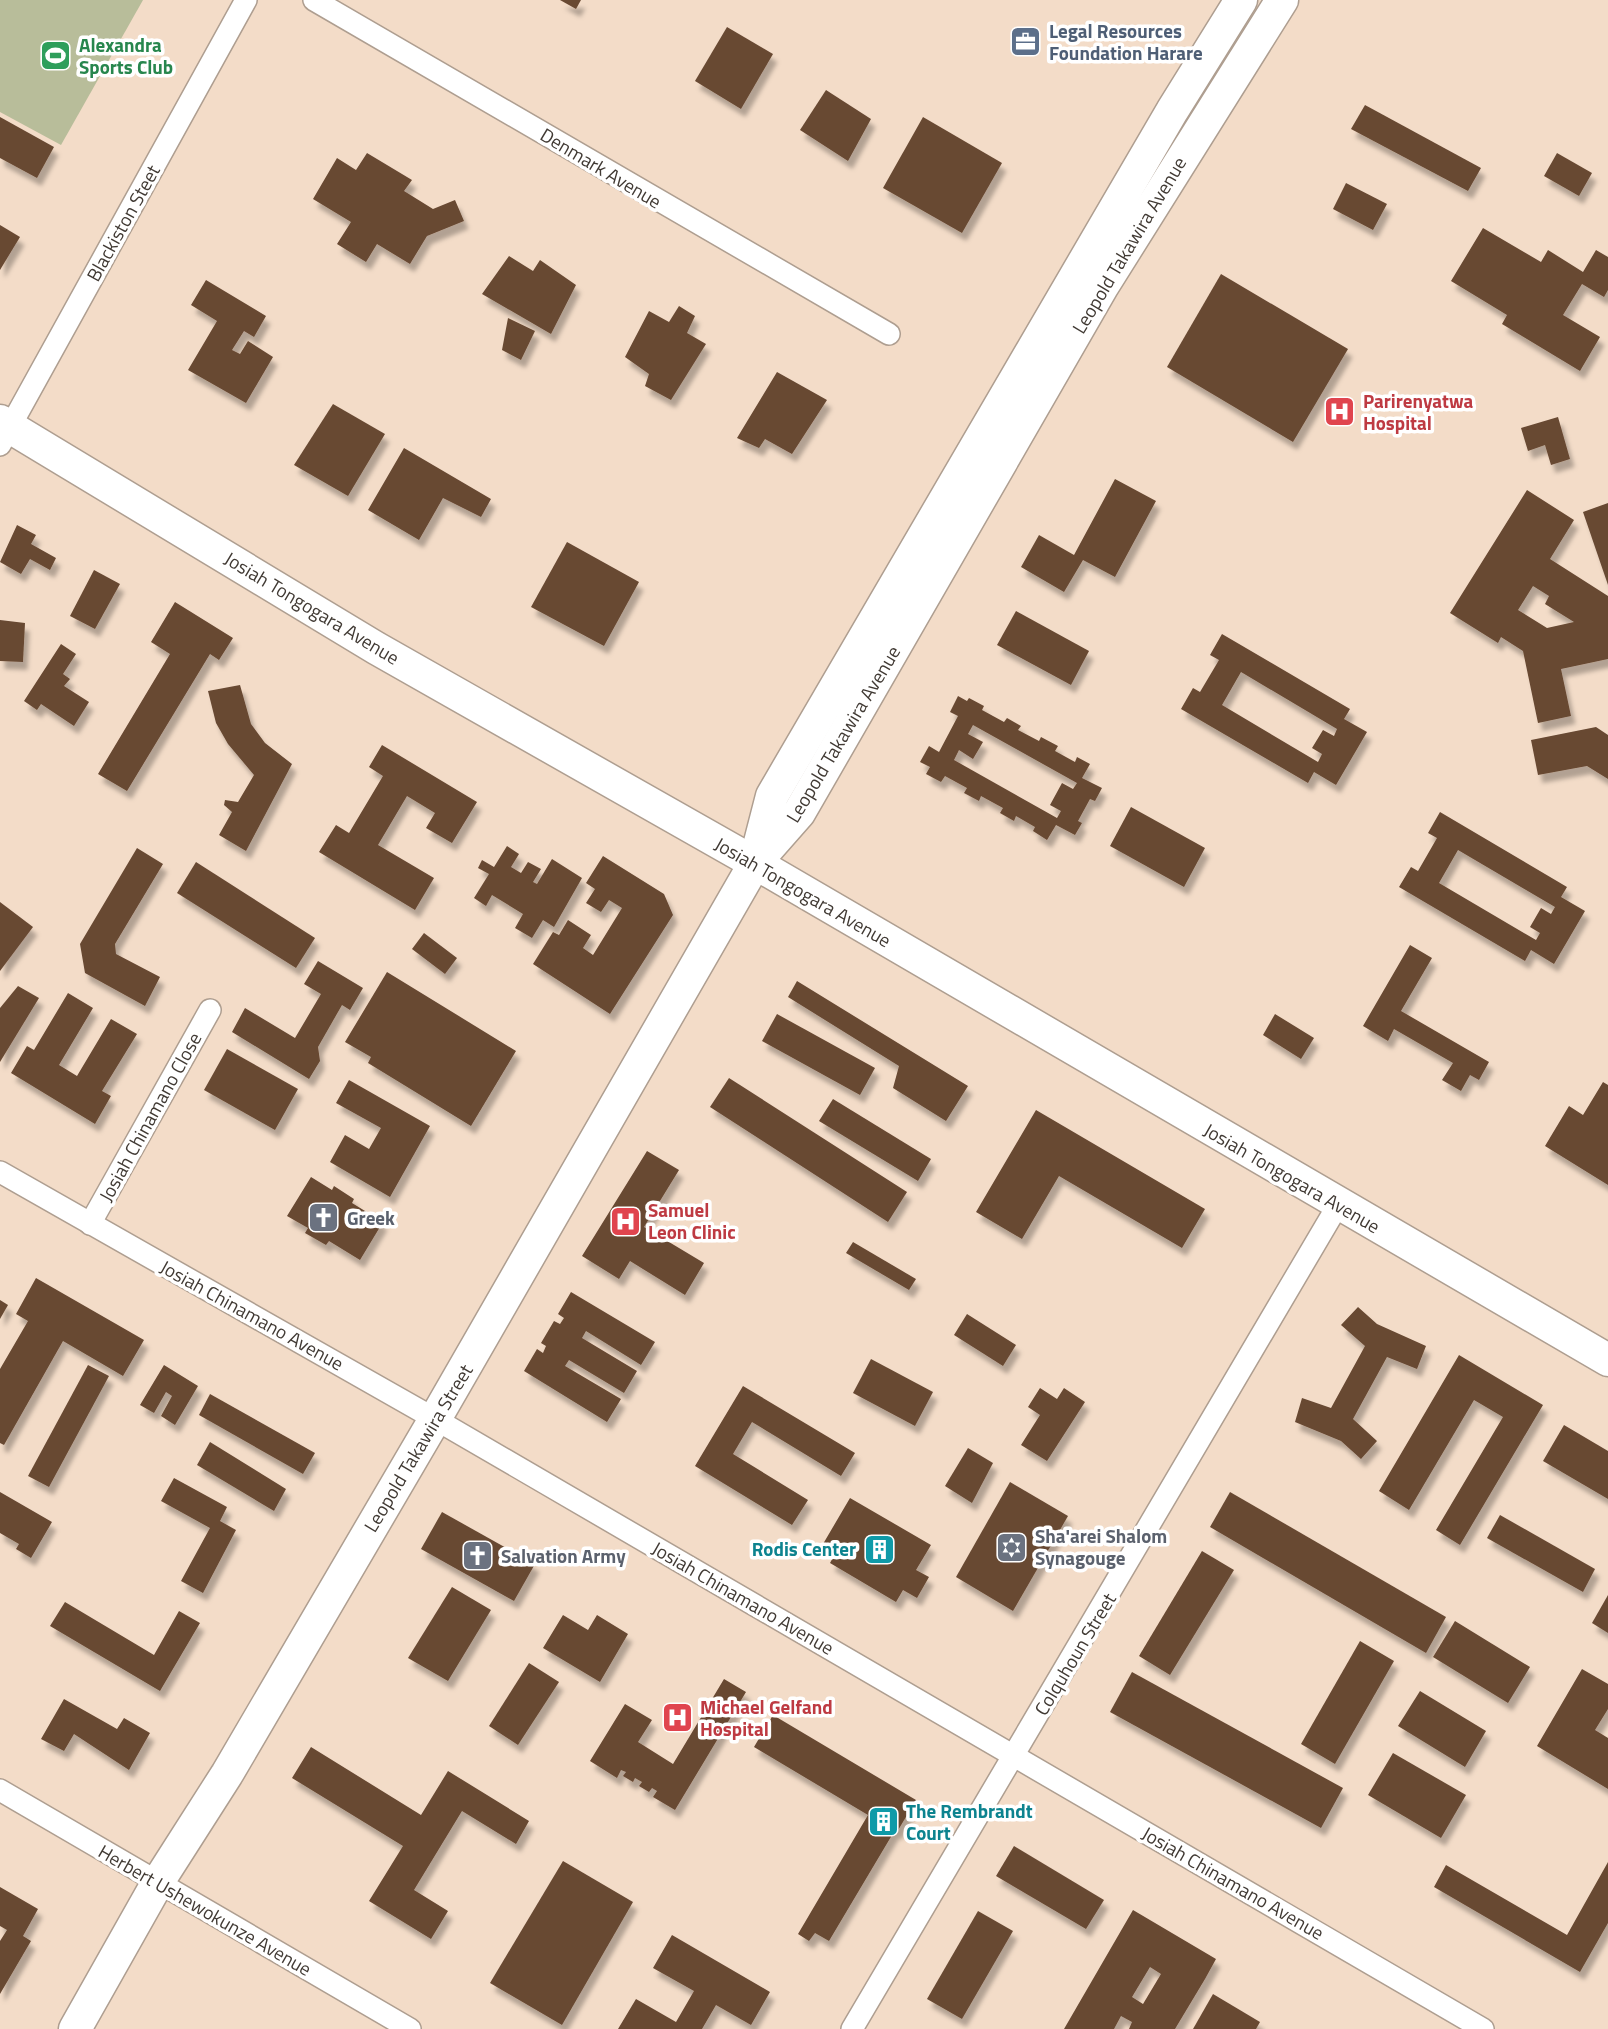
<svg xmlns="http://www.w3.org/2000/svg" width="1608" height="2029" font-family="'Titillium Web',sans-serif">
	<defs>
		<filter id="shadow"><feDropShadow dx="4.5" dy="8" stdDeviation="2" flood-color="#0004"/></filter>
	</defs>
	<rect width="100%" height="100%" fill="#fae9da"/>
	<!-- built -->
	<rect fill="#f3dcc8" x="0" y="0" width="1608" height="2029"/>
	<!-- green -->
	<polygon fill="#b8bd9a" points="0,0 143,0 61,145 0,112"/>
	<!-- building -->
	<g fill="#674832" fill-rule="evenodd" filter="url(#shadow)">
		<polygon points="560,0 581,0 576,9"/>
		<polygon points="727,27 773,54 741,109 695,81"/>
		<polygon points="826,90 871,119 848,161 800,130"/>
		<polygon points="1365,105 1481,168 1468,191 1351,129"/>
		<polygon points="0,117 54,147 37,178 0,158"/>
		<polygon points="923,117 1002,163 962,233 883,188"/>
		<polygon points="367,153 412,180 404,191 433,209 455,200 464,221 427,236 410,264 377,244 366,262 337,244 351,222 313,199 337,158 356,170"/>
		<polygon points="1557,153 1592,173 1579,196 1544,176"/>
		<polygon points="1346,183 1387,204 1373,230 1333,209"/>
		<polygon points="0,225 20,237 0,270"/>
		<polygon points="1483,228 1541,262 1548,250 1583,272 1596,250 1608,257 1608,290 1604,297 1582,284 1563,315 1600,337 1580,371 1502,324 1507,315 1451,281"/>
		<polygon points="509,256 533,271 540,260 576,285 551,334 482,294"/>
		<polygon points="1221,274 1348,349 1293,442 1167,367"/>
		<polygon points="206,280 266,316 254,337 244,331 232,350 240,354 248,341 273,357 246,403 188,370 217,321 191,305"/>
		<polygon points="679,306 695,316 687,333 706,344 671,400 645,386 649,374 625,357 649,311 669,322"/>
		<polygon points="508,318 535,331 521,360 502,350"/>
		<polygon points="777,372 827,400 792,454 765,439 759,448 737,438"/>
		<polygon points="333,404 385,434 348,496 294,465"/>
		<polygon points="1558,417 1570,459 1551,465 1545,445 1528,451 1521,428"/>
		<polygon points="404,448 491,499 481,517 443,498 419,540 368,510"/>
		<polygon points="1115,479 1156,501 1115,577 1083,560 1064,592 1021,567 1039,535 1074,555"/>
		<path d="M1527 490 1574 520 1550 559 1608 596V659L1561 669 1571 716 1538 723 1523 651 1501 637 1498 643 1450 613ZM1533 586 1549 596 1545 604 1574 622 1547 628 1518 610Z"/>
		<polygon points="1608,503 1608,585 1583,512"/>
		<polygon points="17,525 36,535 31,544 56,558 50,570 30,559 21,574 0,562"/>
		<polygon points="567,542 639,582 604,646 531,607"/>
		<polygon points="94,570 120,584 95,629 70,616"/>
		<polygon points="175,602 233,638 219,660 210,654 127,791 98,774 170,654 151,642"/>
		<polygon points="1016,611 1089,651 1071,685 997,645"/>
		<polygon points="0,620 25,623 23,662 0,661"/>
		<path d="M1222 634 1350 709 1344 719 1367 732 1336 785 1314 772 1308 783 1181 709 1193 688 1200 692 1219 660 1210 655ZM1241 672 1337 729 1334 736 1323 730 1312 748 1322 754 1318 762 1222 705Z"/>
		<polygon points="61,644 76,654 63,674 70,679 64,686 89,702 74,726 41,704 37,710 24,701"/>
		<polygon points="240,685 251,724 265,743 292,764 246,851 219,835 232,812 224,805 225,800 238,802 254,775 228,744 216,723 208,691"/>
		<path d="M958 696 967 701 969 698 984 706 982 710 1004 722 1007 718 1021 726 1018 730 1039 741 1041 737 1058 746 1055 751 1075 762 1077 757 1090 764 1082 778 1102 788 1095 801 1090 799 1078 821 1082 823 1075 835 1056 825 1047 840 1033 831 1035 827 1016 816 1014 821 1000 813 1003 808 981 796 979 801 964 793 967 788 945 776 941 782 926 774 930 767 920 762 929 746 939 752 958 716 950 712ZM973 725 1077 783 1073 789 1062 783 1050 805 1061 811 1057 818 954 760 959 750 973 759 983 742 968 734Z"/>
		<polygon points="1596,727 1608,735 1608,779 1587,766 1538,775 1531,740"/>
		<polygon points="382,745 477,802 452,843 426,828 435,813 407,796 378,845 434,878 415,910 319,852 336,825 349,833 383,776 369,767"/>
		<polygon points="1131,807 1205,848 1184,887 1110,846"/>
		<path d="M1440 812 1567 887 1561 897 1585 911 1554 964 1531 950 1525 961 1399 887 1411 867 1418 871 1437 838 1428 833ZM1458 850 1555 907 1551 914 1541 908 1530 927 1540 933 1536 940 1439 883Z"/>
		<polygon points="507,846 519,854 511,867 521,873 528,862 541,869 533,882 537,884 552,859 582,878 554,927 543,920 532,938 515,928 523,914 492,895 486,906 474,898 489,874 478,868 482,860 494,867"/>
		<polygon points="137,848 163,864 115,944 116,954 160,977 145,1006 85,973 80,944"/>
		<polygon points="603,856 664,894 673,915 610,1014 533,964 553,932 559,935 568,920 591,935 583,948 593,955 622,908 609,900 601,912 586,903 595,889 586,883"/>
		<polygon points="196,862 315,938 296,968 177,893"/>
		<polygon points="0,902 33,927 0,971"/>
		<polygon points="424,933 457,958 445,974 412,949"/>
		<polygon points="1410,945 1432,958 1401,1011 1489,1062 1479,1080 1470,1075 1461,1091 1442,1080 1453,1063 1394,1029 1388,1041 1363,1026"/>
		<polygon points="318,961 363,988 350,1010 342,1005 318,1047 320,1061 309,1079 232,1032 245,1008 295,1038 321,994 304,984"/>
		<polygon points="387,972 516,1051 471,1126 368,1063 371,1057 345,1042"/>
		<polygon points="797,981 968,1086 946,1121 893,1088 899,1066 788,997"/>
		<polygon points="18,986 39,998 0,1062 0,1008"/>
		<polygon points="68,993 93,1008 59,1065 77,1076 111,1019 137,1034 102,1091 111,1096 95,1124 11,1073 27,1046 34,1050"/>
		<polygon points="777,1014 875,1068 860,1095 762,1041"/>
		<polygon points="1275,1014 1314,1038 1301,1059 1263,1035"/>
		<polygon points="227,1049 298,1089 275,1130 204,1090"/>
		<polygon points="729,1078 907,1192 888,1222 710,1107"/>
		<polygon points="349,1080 430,1126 390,1197 330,1162 345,1135 369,1149 381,1128 336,1103"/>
		<polygon points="1603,1082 1608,1085 1608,1185 1545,1146 1569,1106 1583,1115"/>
		<polygon points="833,1099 931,1159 918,1181 819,1121"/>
		<polygon points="1036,1110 1205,1209 1182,1248 1059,1176 1022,1239 976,1212"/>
		<polygon points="647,1151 679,1170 644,1227 704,1263 685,1295 630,1261 619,1279 582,1256"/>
		<polygon points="311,1177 332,1190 334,1186 354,1199 352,1203 383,1222 360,1260 329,1241 326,1245 305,1233 308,1228 287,1216"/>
		<polygon points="853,1242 916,1279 909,1290 846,1253"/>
		<polygon points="36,1278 144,1340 123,1376 63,1341 4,1445 0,1443 0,1369 28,1321 16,1314"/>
		<polygon points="571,1292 655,1342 641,1365 586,1331 582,1338 637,1371 624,1393 569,1360 565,1366 621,1399 607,1422 524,1371 537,1349 543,1353 546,1346 541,1343 554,1321 560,1324 564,1318 558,1314"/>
		<polygon points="0,1300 8,1305 0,1319"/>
		<polygon points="1358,1307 1377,1324 1426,1346 1417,1369 1387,1357 1353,1419 1377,1441 1361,1459 1341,1441 1295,1422 1302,1398 1331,1408 1365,1346 1341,1325"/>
		<polygon points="967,1314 1016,1345 1003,1366 954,1335"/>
		<polygon points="1459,1355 1543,1405 1460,1545 1436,1530 1503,1417 1474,1400 1409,1510 1379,1491"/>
		<polygon points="871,1359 933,1392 915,1426 853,1393"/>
		<polygon points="88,1365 109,1376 49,1487 28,1476"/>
		<polygon points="164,1365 198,1386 175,1425 161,1416 172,1396 166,1392 154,1413 140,1405"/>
		<polygon points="743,1386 855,1453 841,1476 752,1422 733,1454 808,1500 792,1525 695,1466"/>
		<polygon points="1040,1388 1057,1399 1064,1388 1085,1402 1047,1461 1021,1445 1040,1415 1028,1407"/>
		<polygon points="210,1394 315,1453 303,1474 199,1415"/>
		<polygon points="1564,1425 1608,1451 1608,1499 1543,1461"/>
		<polygon points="210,1442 286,1489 274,1511 197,1465"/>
		<polygon points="968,1448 993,1463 972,1503 945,1486"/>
		<polygon points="174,1478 227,1507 220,1521 236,1530 203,1593 181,1581 210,1528 161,1501"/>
		<polygon points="1010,1482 1068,1516 1013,1611 956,1577"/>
		<polygon points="0,1492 52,1522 31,1558 16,1549 19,1544 0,1533"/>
		<polygon points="1230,1492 1446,1617 1426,1653 1210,1527"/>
		<polygon points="850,1498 931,1545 916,1570 929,1577 917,1598 903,1590 896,1602 830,1563 836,1552 823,1544"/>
		<polygon points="442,1512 535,1564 514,1601 421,1549"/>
		<polygon points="1500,1515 1595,1569 1583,1592 1487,1538"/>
		<polygon points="1202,1551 1234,1570 1170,1675 1139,1656"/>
		<polygon points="452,1587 491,1610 448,1681 408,1658"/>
		<polygon points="1608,1595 1608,1633 1592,1623"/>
		<polygon points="65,1602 154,1655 179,1611 200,1623 160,1691 50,1626"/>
		<polygon points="563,1615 588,1630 597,1615 628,1634 600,1682 543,1648"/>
		<polygon points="1455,1621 1530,1667 1508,1703 1433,1657"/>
		<polygon points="1360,1641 1394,1661 1335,1764 1301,1744"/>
		<polygon points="529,1663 559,1682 518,1745 489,1726"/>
		<polygon points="1582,1669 1608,1684 1608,1709 1595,1730 1608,1738 1608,1789 1537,1746"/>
		<polygon points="1132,1672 1343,1788 1321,1828 1110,1712"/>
		<polygon points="724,1679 746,1692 675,1810 653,1797 657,1791 652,1788 649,1792 639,1786 642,1782 635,1778 633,1782 623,1776 626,1772 621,1770 617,1778 590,1761 625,1704 652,1720 638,1742 673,1764"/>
		<polygon points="1420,1691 1486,1731 1465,1767 1398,1726"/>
		<polygon points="64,1699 117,1729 124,1718 150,1733 129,1770 74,1734 64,1751 41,1739"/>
		<polygon points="773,1715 916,1800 897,1832 895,1830 829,1941 815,1933 809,1941 798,1934 868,1815 754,1747"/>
		<polygon points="311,1747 421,1815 448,1771 529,1821 516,1844 462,1811 414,1890 448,1911 431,1939 369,1901 403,1846 292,1778"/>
		<polygon points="1393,1753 1466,1795 1441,1838 1368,1795"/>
		<polygon points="1014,1846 1104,1900 1086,1929 996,1876"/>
		<polygon points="563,1861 633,1902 562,2025 490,1983"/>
		<polygon points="1608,1862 1608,1923 1580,1972 1434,1887 1446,1865 1567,1935"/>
		<polygon points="0,1887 38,1909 23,1936 31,1941 0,1994 0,1941 7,1930 0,1926"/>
		<path d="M1133 1910 1216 1959 1205 1979 1175 2029H1129L1132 2022 1121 2016 1114 2029H1064ZM1150 1967 1161 1974 1143 2004 1132 1997Z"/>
		<polygon points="978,1911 1013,1931 962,2019 927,1999"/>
		<polygon points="672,1935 770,1992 751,2025 716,2005 702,2029 618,2029 636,1999 676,2022 694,1991 653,1968"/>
		<polygon points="1213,1994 1260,2022 1256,2029 1193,2029"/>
	</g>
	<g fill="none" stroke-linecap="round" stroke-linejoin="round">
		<defs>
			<g id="minor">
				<polyline points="314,0 889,334"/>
				<polyline points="0,445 246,0"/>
				<polyline points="0,1172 435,1419 1483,2029"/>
				<polyline points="90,1224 210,1010"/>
				<polyline points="0,1790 410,2029"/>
				<polyline points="852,2029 1338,1205"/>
			</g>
			<g id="secondary">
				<polyline points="0,421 376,648 755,863 1608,1360"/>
				<polyline points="756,858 772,796 1172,111 1241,0"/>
				<polyline points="75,2029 158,1882 227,1774 435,1419 755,863 799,813 1102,287 1282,0"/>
			</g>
		</defs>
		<!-- minor casing -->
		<use href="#minor" stroke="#ae9e90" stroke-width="24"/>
		<!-- secondary casing -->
		<use href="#secondary" stroke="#ae9e90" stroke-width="35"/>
		<!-- minor -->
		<use href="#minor" stroke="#fff" stroke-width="21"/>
		<!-- secondary -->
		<use href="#secondary" stroke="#fff" stroke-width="32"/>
	</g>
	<!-- icons -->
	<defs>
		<symbol id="office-square" viewBox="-11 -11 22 22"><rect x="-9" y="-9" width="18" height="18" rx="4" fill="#5c6f8a" stroke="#fff"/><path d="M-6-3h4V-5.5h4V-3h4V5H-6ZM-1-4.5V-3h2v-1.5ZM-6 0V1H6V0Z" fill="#fff"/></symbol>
		<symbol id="stadium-square" viewBox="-11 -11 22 22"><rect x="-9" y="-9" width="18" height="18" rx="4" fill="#2e9e5b" stroke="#fff"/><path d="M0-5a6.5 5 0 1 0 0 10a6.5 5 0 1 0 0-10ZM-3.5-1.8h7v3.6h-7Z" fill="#fff"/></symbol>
		<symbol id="hospital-square" viewBox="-11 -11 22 22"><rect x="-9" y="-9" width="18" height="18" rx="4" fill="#e0444e" stroke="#fff"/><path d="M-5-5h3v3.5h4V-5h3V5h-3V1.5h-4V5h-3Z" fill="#fff"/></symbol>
		<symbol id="church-square" viewBox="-11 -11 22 22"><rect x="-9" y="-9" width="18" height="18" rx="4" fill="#6b7280" stroke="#fff"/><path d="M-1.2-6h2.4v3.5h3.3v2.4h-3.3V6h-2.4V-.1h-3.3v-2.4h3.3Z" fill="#fff"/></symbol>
		<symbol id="synagogue-square" viewBox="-11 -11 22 22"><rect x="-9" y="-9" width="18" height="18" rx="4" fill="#6b7280" stroke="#fff"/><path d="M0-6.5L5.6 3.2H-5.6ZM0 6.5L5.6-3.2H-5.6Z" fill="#fff"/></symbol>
		<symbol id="building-square" viewBox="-11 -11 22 22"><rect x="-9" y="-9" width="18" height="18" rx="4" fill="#0f9aa8" stroke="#fff"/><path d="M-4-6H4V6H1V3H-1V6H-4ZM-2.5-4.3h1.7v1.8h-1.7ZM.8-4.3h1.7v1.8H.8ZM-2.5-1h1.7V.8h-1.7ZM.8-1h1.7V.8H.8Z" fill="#fff"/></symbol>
	</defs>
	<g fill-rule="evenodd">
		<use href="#office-square" x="1008" y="24" width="35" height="35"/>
		<use href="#stadium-square" x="38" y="38" width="35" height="35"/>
		<use href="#hospital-square" x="1322" y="394" width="35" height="35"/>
		<use href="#church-square" x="306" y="1200" width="35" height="35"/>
		<use href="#hospital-square" x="608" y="1204" width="35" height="35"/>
		<use href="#synagogue-square" x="994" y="1530" width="35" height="35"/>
		<use href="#building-square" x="862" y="1532" width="35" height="35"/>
		<use href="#church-square" x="460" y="1538" width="35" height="35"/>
		<use href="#hospital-square" x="660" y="1700" width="35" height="35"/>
		<use href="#building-square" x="866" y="1804" width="35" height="35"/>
	</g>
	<g text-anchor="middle" stroke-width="7" stroke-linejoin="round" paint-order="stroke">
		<!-- service labels -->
		<g font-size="19" font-weight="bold" fill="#4e5e75" stroke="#fff" text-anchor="start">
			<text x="1049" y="38">Legal Resources<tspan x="1049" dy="22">Foundation Harare</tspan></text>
		</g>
		<!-- leisure labels -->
		<g font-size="19" font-weight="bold" fill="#27864d" stroke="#fff" text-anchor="start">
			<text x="79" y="52">Alexandra<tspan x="79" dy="22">Sports Club</tspan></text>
		</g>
		<!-- street labels -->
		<g font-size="19" fill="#413a34" stroke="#fff">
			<text transform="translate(601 168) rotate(31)" y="7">Denmark Avenue</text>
			<text transform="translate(123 223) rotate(-61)" y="7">Blackiston Steet</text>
			<text transform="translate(1129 245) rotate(-59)" y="7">Leopold Takawira Avenue</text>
			<text transform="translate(312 608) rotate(31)" y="7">Josiah Tongogara Avenue</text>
			<text transform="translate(843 734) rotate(-59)" y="7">Leopold Takawira Avenue</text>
			<text transform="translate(803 892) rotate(30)" y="7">Josiah Tongogara Avenue</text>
			<text transform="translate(150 1117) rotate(-61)" y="7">Josiah Chinamano Close</text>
			<text transform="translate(1292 1178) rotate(30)" y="7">Josiah Tongogara Avenue</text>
			<text transform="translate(252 1315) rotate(29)" y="7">Josiah Chinamano Avenue</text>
			<text transform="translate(418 1448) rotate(-59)" y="7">Leopold Takawira Street</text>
			<text transform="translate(743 1598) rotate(30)" y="7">Josiah Chinamano Avenue</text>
			<text transform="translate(1075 1654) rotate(-59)" y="7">Colquhoun Street</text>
			<text transform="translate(1233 1883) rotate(30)" y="7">Josiah Chinamano Avenue</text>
			<text transform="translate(205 1910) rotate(30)" y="7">Herbert Ushewokunze Avenue</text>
		</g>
		<!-- health labels -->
		<g font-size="19" font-weight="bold" fill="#be3a42" stroke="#fff" text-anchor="start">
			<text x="1363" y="408">Parirenyatwa<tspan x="1363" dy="22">Hospital</tspan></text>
			<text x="648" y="1217">Samuel<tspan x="648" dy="22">Leon Clinic</tspan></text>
			<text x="700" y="1714">Michael Gelfand<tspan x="700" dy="22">Hospital</tspan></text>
		</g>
		<!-- worship labels -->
		<g font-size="19" font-weight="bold" fill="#5b616d" stroke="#fff" text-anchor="start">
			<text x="347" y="1225">Greek</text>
			<text x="1035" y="1543">Sha'arei Shalom<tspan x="1035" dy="22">Synagouge</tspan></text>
			<text x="501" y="1563">Salvation Army</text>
		</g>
		<!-- culture labels -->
		<g font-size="19" font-weight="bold" fill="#0d838f" stroke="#fff" text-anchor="end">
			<text x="856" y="1556">Rodis Center</text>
			<text x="906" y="1818" text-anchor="start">The Rembrandt<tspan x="906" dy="22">Court</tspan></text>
		</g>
	</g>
</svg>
